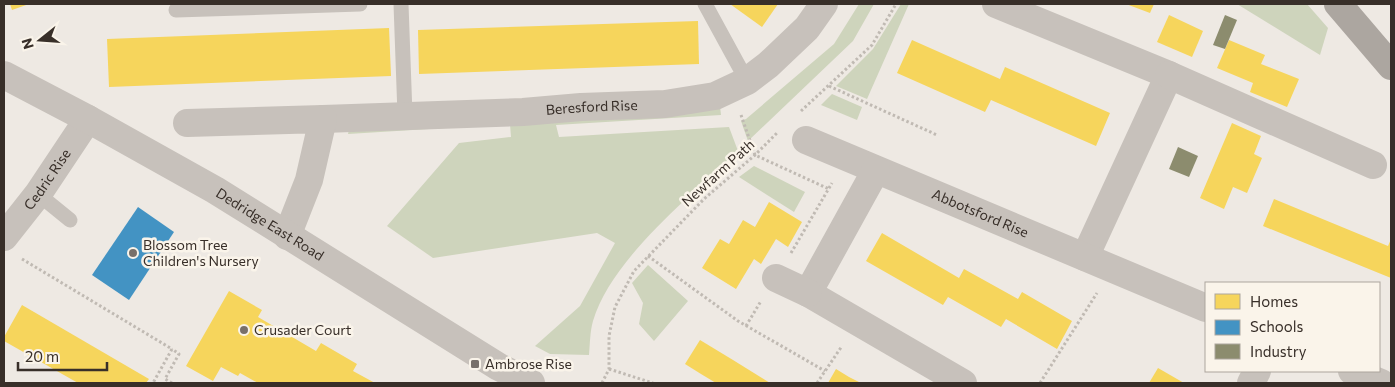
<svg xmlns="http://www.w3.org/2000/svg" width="1395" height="387" font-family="Commissioner,sans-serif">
	<rect width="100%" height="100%" fill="#eee9e3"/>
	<!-- green -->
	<g fill="#ced4bc">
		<polygon points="859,4 874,4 853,41 748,141 741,121 746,119 834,44"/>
		<polygon points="901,4 909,4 867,99 836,86 873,49"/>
		<polygon points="1237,4 1307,4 1328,28 1320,55"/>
		<polygon points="832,94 862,107 857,120 821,105"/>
		<path d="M720 106 721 115 556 125 559 137 729 127 738 151C691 196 612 258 593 321 590 331 590 344 589 355L550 354 535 346 580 306 615 243 597 233 433 258 387 226 459 143 511 137 510 124 348 134 350 125Z"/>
		<polygon points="754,166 805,192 794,212 739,177"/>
		<polygon points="648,265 688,301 654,341 639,324 643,303 632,283"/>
	</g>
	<!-- homes -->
	<g fill="#f6d55c">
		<polygon points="10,4 29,4 12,10"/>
		<polygon points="730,4 778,4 762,27"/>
		<polygon points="1126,4 1154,4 1150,13"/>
		<polygon points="1169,15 1203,31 1192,57 1157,42"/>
		<polygon points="698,21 699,64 419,74 418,30"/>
		<polygon points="389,28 391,76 109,87 107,39"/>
		<polygon points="912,40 1000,79 1005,67 1110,113 1096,146 991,100 985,112 897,73"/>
		<polygon points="1229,40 1265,55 1261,64 1299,79 1287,107 1250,92 1253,83 1217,68"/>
		<polygon points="1232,123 1261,136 1254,154 1262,158 1247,193 1233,187 1224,209 1200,198"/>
		<polygon points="1274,199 1388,246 1391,239 1391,278 1263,226"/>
		<polygon points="769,202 802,222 788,247 776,239 761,264 754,259 736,289 702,268 720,239 729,244 743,220 755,227"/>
		<polygon points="882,233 959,278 964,269 1018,299 1022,292 1072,321 1057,349 1006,319 1001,327 948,297 943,305 866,261"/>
		<polygon points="229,291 262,310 258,317 316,351 321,343 357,364 353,371 375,383 258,383 240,373 238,376 221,367 213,381 186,366"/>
		<polygon points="22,305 149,379 146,383 78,383 4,341 4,337"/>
		<polygon points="700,340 733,360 770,383 716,383 701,374 685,364"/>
		<polygon points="1158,368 1184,383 1149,383"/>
		<polygon points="836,369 849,377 861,383 828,383"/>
	</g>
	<!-- schools -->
	<polygon fill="#4393c3" points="138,207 174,232 129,300 92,275"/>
	<!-- industry -->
	<g fill="#8c8c6e">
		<polygon points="1225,15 1237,20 1225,49 1213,45"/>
		<polygon points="1178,147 1198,156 1189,177 1169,169"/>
	</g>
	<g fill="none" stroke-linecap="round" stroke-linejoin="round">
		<!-- path -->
		<g stroke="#c0bab3" stroke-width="3" stroke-dasharray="2.5 2.5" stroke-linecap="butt">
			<polyline points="829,86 937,135"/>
			<polyline points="801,111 872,45 896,4"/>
			<polyline points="741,115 755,155 829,189"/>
			<polyline points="791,253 832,183"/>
			<polyline points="648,256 738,321 825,371"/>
			<polyline points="22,259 172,349 153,383"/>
			<polyline points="746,326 761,301"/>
			<polyline points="609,369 653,383"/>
			<polyline points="172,383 165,379 179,354 172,349"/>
			<polyline points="602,383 609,369 609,336 615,307 634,271 704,199 755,155 778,132"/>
			<polyline points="817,383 842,346"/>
			<polyline points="1040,383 1097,293"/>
		</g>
		<!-- service -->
		<g stroke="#c7c1bb" stroke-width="15">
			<polyline points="401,4 405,115"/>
			<polyline points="705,4 747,81"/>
			<polyline points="176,10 360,4"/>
			<polyline points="38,194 70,220"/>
		</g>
		<!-- minor -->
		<g stroke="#c7c1bb" stroke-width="28">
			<polyline points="996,4 1169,75 1085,257"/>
			<polyline points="1169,75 1373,165"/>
			<path id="s1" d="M323 119 523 112 581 107 665 104 715 96 747 81 768 65 807 28 824 4"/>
			<polyline points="187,123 323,119 309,180 287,236"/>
			<path id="s2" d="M806 140 1206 308"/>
			<polyline points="876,170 808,293 963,383"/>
			<path id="s3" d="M4 237 38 194 88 119"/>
			<polyline points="776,278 808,293"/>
			<polyline points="1352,371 1381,383"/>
			<polyline points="1251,383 1257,371"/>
		</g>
		<!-- tertiary -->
		<path stroke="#c7c1bb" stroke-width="28" id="s4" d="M4 75 88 119 215 190 499 367 531 383"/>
		<!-- primary -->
		<polyline stroke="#aca6a0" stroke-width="28" points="1338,4 1391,66"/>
	</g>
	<!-- markers -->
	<g fill="#78706a" stroke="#faf4ea" stroke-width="2">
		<circle cx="133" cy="253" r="5"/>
		<circle cx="244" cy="330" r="5"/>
		<rect x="470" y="359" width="10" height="10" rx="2.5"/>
	</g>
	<g text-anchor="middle" stroke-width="5" stroke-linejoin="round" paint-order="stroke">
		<!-- street labels -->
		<g font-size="14" fill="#382f29" stroke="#faf4ea">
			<text dy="5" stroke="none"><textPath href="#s1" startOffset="269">Beresford Rise</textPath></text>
			<text transform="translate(718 173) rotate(-42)" y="5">Newfarm Path</text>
			<text dy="5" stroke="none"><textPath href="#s3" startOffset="72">Cedric Rise</textPath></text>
			<text dy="5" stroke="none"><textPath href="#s2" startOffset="189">Abbotsford Rise</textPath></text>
			<text dy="5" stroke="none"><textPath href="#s4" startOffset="305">Dedridge East Road</textPath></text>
		</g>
		<!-- poi labels -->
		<g font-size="14" fill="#382f29" stroke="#faf4ea" text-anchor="start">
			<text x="143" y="250">Blossom Tree<tspan x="143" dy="16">Children's Nursery</tspan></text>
			<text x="254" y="335">Crusader Court</text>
			<text x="485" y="369">Ambrose Rise</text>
		</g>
	</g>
	<!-- border -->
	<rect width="1395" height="387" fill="none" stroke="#382f29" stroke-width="10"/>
	<!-- legend -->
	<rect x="1205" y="282" width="175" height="90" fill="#faf4ea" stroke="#aca59d"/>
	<rect x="1215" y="294" width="25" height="15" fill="#f6d55c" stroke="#aca59d"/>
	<text x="1250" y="307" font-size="15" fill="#382f29">Homes</text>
	<rect x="1215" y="320" width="25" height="15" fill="#4393c3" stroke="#aca59d"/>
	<text x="1250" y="332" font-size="15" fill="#382f29">Schools</text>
	<rect x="1215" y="344" width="25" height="15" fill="#8c8c6e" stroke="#aca59d"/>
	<text x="1250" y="357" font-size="15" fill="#382f29">Industry</text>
	<!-- north arrow -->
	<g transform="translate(40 40) rotate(253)" stroke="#faf4ea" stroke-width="4" paint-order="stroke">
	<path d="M0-4L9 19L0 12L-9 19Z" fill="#382f29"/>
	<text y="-8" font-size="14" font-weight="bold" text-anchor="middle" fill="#382f29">N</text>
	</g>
	<!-- scale -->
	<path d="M18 362v8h89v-8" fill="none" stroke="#382f29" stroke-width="2.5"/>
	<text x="25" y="362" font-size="15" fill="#382f29" stroke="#faf4ea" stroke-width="4" paint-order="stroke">20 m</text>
</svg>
